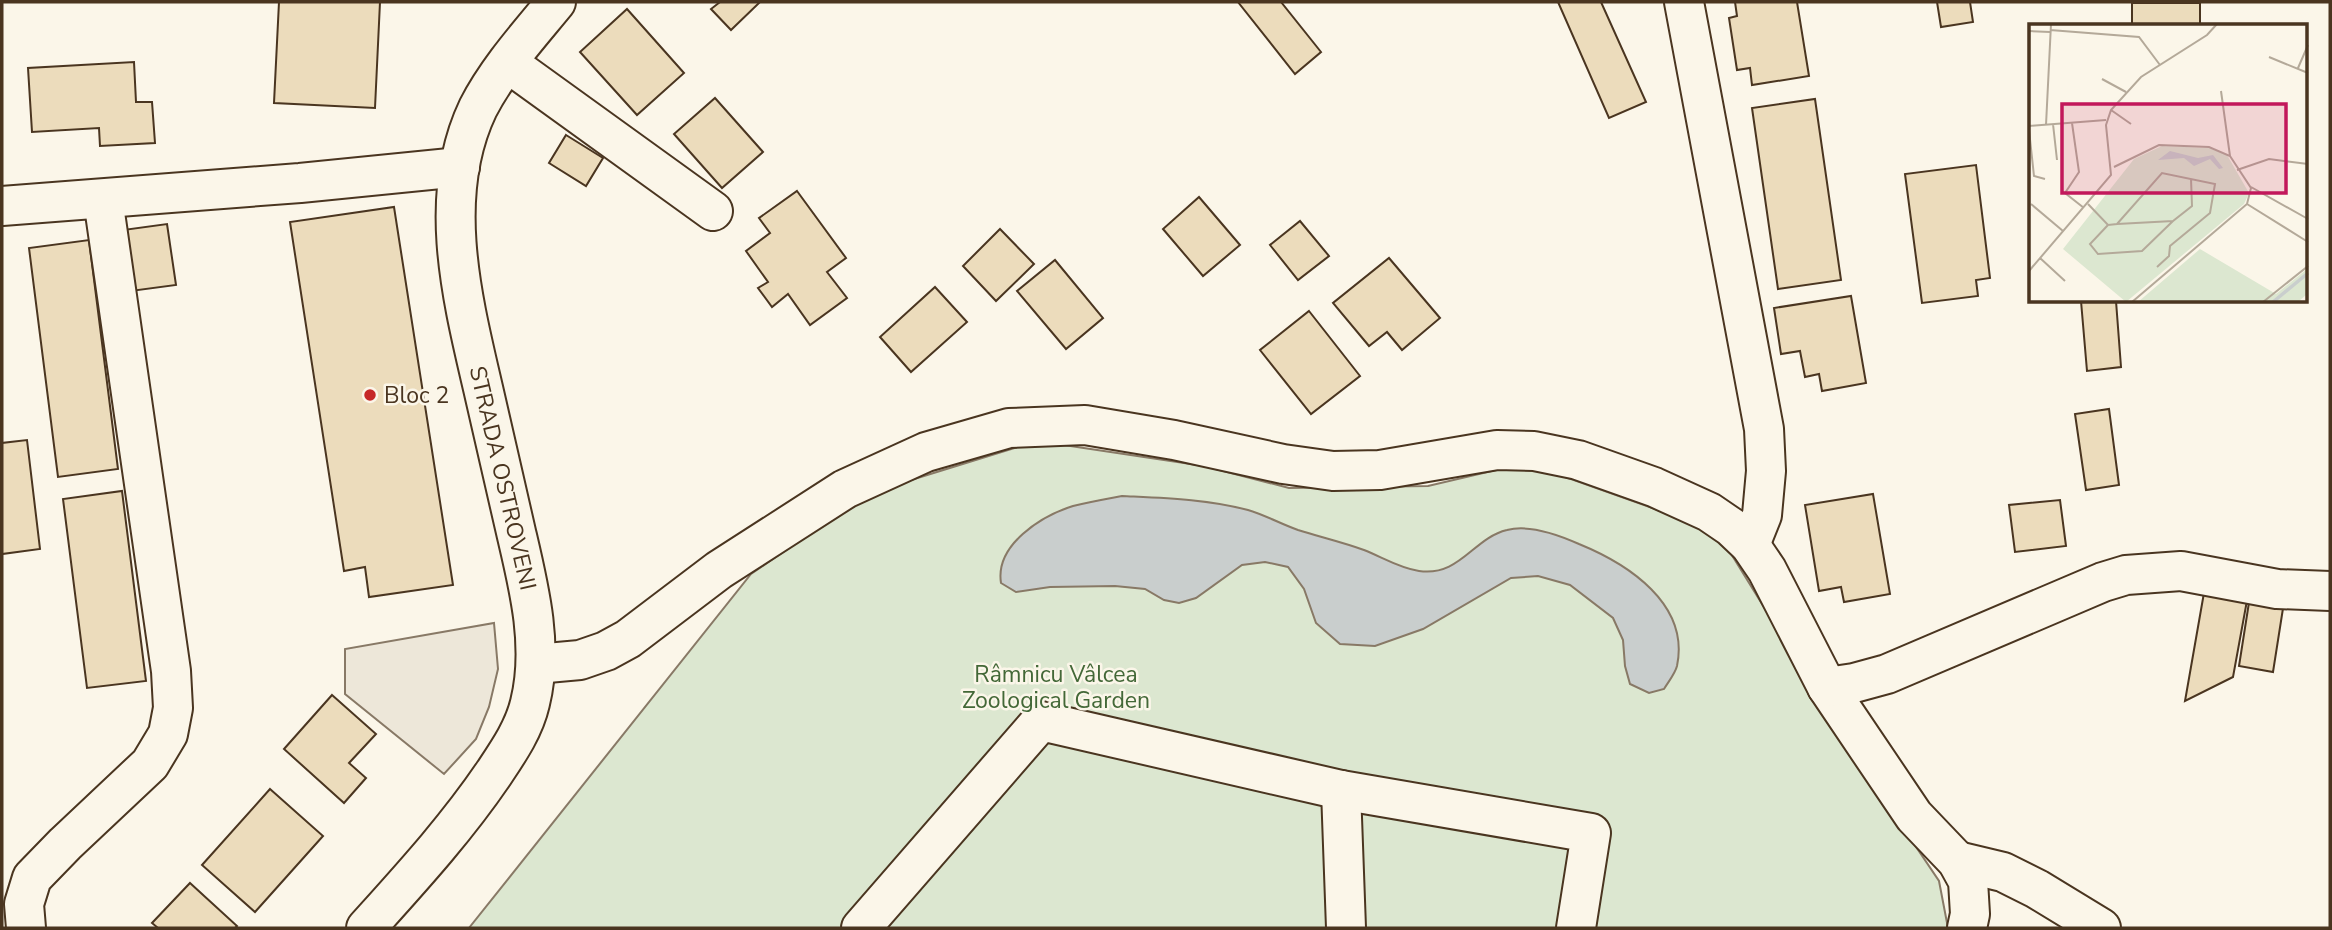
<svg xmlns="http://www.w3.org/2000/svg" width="2332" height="930" font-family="'Nunito Sans',sans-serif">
	<rect width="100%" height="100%" fill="#fbf6e9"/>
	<!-- green -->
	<polygon fill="#dce7d0" stroke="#887966" stroke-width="2" points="1037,441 1204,466 1289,488 1428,486 1526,463 1717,531 1865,771 1939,881 1948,928 469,928 751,574 869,493"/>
	<!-- parking -->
	<polygon fill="#ede7d9" stroke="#887966" stroke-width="2" points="494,623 498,669 489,707 476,739 444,774 345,694 345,649"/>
	<!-- water -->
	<path fill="#c9cecd" stroke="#887966" stroke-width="2" d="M1122 496C1164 498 1207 499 1248 510 1265 515 1281 524 1298 530 1320 537 1342 542 1364 550 1382 557 1399 568 1419 571 1460 577 1473 538 1507 530 1530 524 1559 535 1579 544 1628 564 1690 604 1677 666 1675 674 1668 682 1664 689L1649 693 1630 684 1625 666 1623 640 1613 618 1570 585 1538 576 1511 578 1423 629 1375 646 1340 644 1316 623 1304 589 1288 567 1265 562 1242 565 1196 598 1179 603 1164 600 1145 589 1115 586 1050 587 1016 592 1001 583C995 545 1041 516 1073 506 1089 502 1106 499 1122 496Z"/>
	<!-- building -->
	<g fill="#ecdcbc" stroke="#4a3520" stroke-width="2">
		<polygon points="279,2 380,2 375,108 274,103"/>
		<polygon points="720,2 760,2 731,30 711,9"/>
		<polygon points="1238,2 1281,2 1321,52 1295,74"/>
		<polygon points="1558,2 1601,2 1646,102 1609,118"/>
		<polygon points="1735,2 1797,2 1809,76 1752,85 1750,68 1737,70 1729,18 1737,16"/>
		<polygon points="1937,2 1970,2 1973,22 1941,27"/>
		<rect x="2132" y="3" width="68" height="23"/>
		<polygon points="627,9 684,73 637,115 580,52"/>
		<polygon points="134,62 136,102 152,102 155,143 100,146 99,128 32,132 28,68"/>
		<polygon points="715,98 763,152 722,188 674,134"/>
		<polygon points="1815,99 1841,280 1778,289 1752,108"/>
		<polygon points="566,135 603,158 586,186 549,163"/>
		<polygon points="1976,165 1990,278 1976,280 1978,296 1922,303 1905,174"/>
		<polygon points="797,191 846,258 827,272 847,298 810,325 788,294 772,307 758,288 768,282 746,251 770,233 759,218"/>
		<polygon points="1199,197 1240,245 1203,276 1163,229"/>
		<polygon points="394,207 453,585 369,597 365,567 344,571 290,222"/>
		<polygon points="1300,221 1329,256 1298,280 1270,245"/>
		<polygon points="167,224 176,285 131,291 123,230"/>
		<polygon points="1000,229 1034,264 996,301 963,266"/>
		<polygon points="89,240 118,469 58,477 29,248"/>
		<polygon points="1389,258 1440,318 1402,350 1387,332 1369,346 1333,303"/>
		<polygon points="1055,260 1103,318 1066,349 1017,291"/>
		<polygon points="935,287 967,322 911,372 880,337"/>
		<polygon points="1851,296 1866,383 1822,391 1819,374 1805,377 1800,351 1781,354 1774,308"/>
		<polygon points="2081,301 2116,301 2121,367 2087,371"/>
		<polygon points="1309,311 1360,376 1311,414 1260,350"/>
		<polygon points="2109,409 2119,485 2086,490 2075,414"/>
		<polygon points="27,440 40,549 2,554 2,443"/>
		<polygon points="122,491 146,681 87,688 63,499"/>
		<polygon points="1873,494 1890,594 1844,602 1841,587 1819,591 1805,505"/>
		<polygon points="2060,500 2066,546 2015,552 2009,505"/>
		<polygon points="2205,587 2248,595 2233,677 2185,701"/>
		<polygon points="2250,596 2284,602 2273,672 2239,666"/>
		<polygon points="332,695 376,734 349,763 366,778 344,803 284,749"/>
		<polygon points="270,789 323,836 255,912 202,865"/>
		<polygon points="190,883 237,926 235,928 158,928 152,923"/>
	</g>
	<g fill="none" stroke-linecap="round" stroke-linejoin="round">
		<defs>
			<g id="minor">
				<polyline points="1684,2 1764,429 1766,471 1762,515 1750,545"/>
				<polyline points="508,63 713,211"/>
				<polyline points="2,206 300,183 460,167"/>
				<polyline points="536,664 580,660 606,651 628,639 719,570 845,489 926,452 1009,428 1085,425 1174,440 1283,464 1333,471 1380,470 1497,450 1534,451 1578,460 1654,487 1709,512 1731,527 1750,545 1767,570 1827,687 1914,816 1957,861 1968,881 1970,914 1967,928"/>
				<polyline points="1827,687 1854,683 1887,674 2103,582 2126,575 2181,571 2277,589 2330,591"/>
				<polyline points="1341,790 1346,928"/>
				<polyline points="1957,861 2003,872 2037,889 2101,928"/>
				<polyline points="26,928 24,904 32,878 65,844 150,764 168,734 173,708 171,671 103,199"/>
				<path d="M366 928C411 878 456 829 494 773 508 752 524 729 530 703 544 647 529 587 516 532 505 484 494 436 483 388 462 298 436 196 478 108 498 69 529 35 556 2"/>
				<polyline points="861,928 1041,721 1341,790 1591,833 1576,928"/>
			</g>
		</defs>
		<!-- minor casing -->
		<use href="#minor" stroke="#4a3520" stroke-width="42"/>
		<!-- minor -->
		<use href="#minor" stroke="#fbf6e9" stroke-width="38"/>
	</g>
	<!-- markers -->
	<circle fill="#c62828" stroke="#fbf6e9" stroke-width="2.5" cx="370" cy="395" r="7"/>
	<g text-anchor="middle" stroke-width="5" stroke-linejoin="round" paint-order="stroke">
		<!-- poi labels -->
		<g font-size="23" fill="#4a3520" stroke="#fbf6e9" text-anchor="start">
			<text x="384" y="403">Bloc 2</text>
		</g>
		<!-- street labels -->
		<g font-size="23" fill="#4a3520" stroke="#fbf6e9">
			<text transform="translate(503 478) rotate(77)" y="8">STRADA OSTROVENI</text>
		</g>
		<!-- park labels -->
		<g font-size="23" fill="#436837" stroke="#fbf6e9">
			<text x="1056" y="682">Râmnicu Vâlcea<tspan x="1056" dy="26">Zoological Garden</tspan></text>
		</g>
	</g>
	<!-- overview -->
	<g transform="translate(2029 24)">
		<rect width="278" height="278" fill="#fbf6e9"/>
		<path d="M133 122 180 124 198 131 220 169 215 180 97 278 34 225 105 135ZM171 225 247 270 278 245V270L269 278H109Z" fill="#dce7d0"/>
		<path d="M141 127 169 134 184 131 194 144 190 145 181 135 165 142 155 134 129 136Z" fill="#c9cecd"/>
		<path fill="none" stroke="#c9cecd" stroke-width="3.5" d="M244 278 279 249"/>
		<path fill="none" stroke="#b4a999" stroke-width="2" d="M21 6 110 13 131 41M0 7 21 8M240 33 279 49M269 44 279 21M73 55 97 68M192 67 201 132M82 86 102 100M43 99 50 148 36 169 55 184M24 100 28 136M17 101 22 0M0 102 77 96M0 106 5 152 16 155M85 143 130 121 180 123 201 132 222 164 218 180 103 278M208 146 240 135 279 140M222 163 279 195M2 180 34 207M59 180 79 201 88 200 133 149 186 160 181 189 141 222 140 232 128 243M218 180 279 218M88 200 144 197 163 182 162 155M79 201 61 220 69 230 113 227 144 197M11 234 36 257M0 247 82 151 77 101 82 86 112 53 178 11 188 0M234 278 279 242"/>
		<path fill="#c2185b" fill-opacity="0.15" stroke="#c2185b" stroke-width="3.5" d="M33 80H257V169H33Z"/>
		<rect width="278" height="278" fill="none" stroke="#4a3520" stroke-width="3.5"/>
	</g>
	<!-- border -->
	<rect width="2332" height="930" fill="none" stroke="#4a3520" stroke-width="7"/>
</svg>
